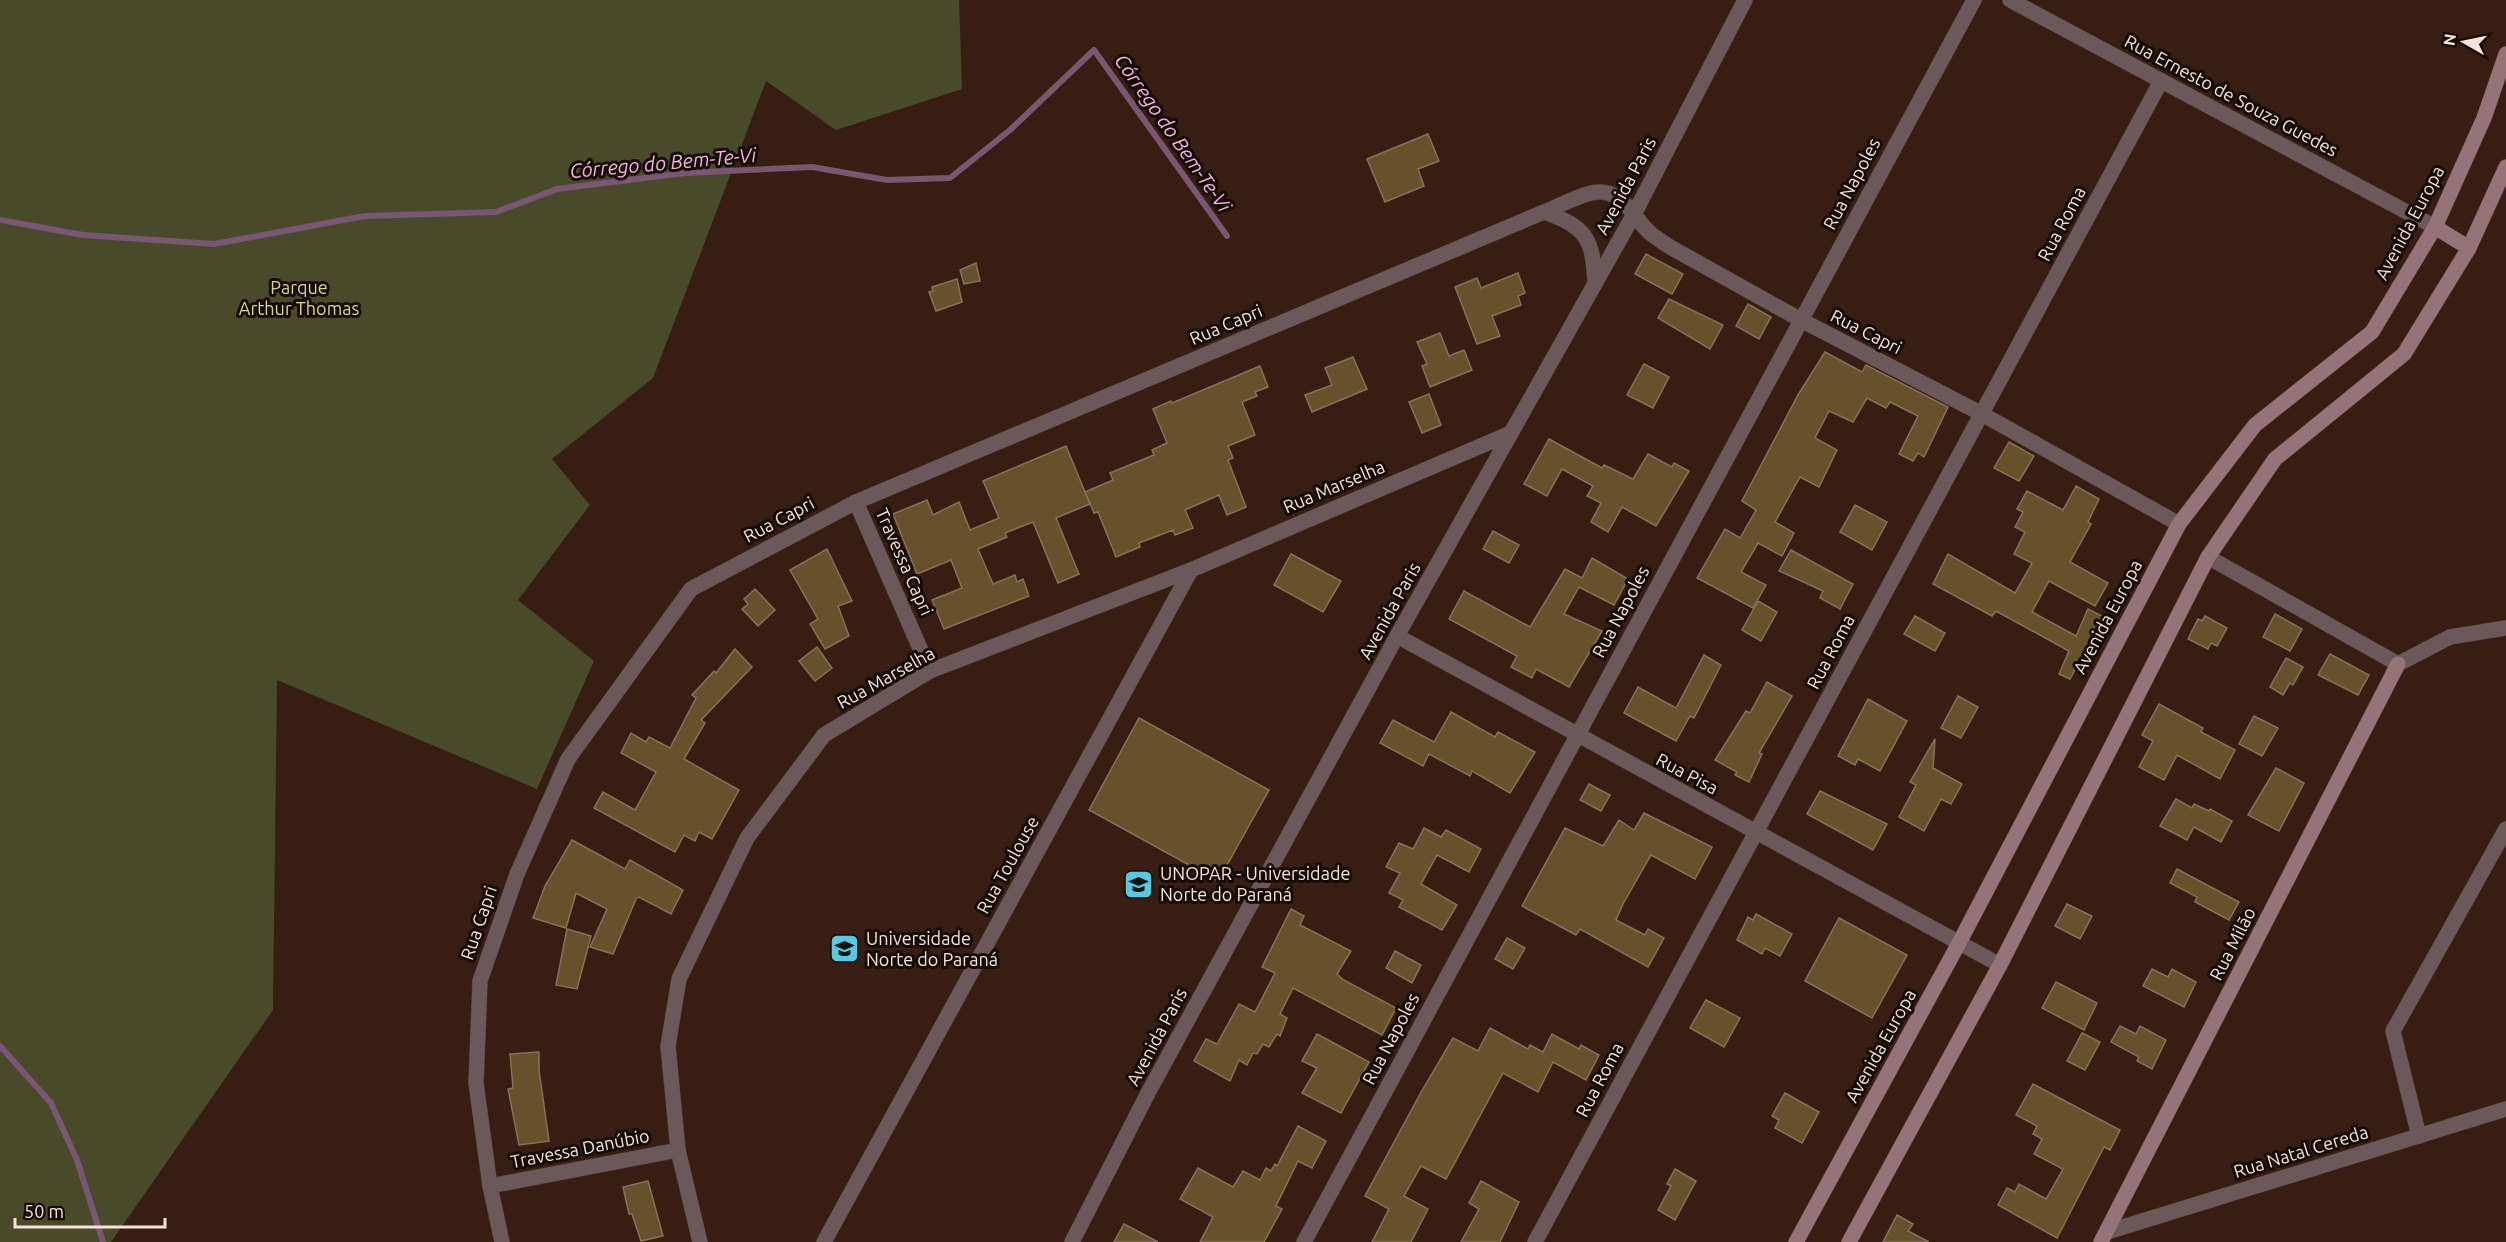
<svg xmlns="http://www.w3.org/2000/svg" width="2506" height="1242" font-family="Ubuntu,sans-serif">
	<rect width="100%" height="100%" fill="#381d12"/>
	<!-- green -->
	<polygon fill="#484a29" points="0,0 959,0 962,89 836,130 766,81 653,378 552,459 590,505 518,600 594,661 537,789 277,680 273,1010 111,1242 0,1242"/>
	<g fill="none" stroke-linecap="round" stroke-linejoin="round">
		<!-- stream -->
		<g stroke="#795671" stroke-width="6">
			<polyline points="0,220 83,235 214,244 365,216 496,212 557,189 685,173 812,167 887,180 950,178 1010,130 1094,50 1227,236"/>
			<polyline points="0,1046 51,1103 77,1160 103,1242"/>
		</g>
	</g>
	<!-- building -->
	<g fill="#67502c" stroke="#857257" stroke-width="1.5">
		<polygon points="1428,134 1439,161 1418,169 1424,186 1385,202 1367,159"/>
		<polygon points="1646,254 1683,274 1672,294 1635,274"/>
		<polygon points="976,263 980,281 964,284 960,270"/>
		<polygon points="1518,273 1525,293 1518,296 1521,305 1492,316 1500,336 1477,344 1455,287 1477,278 1481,288"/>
		<polygon points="957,279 962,302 936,311 929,292 933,291 932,287"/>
		<polygon points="1669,299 1723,325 1710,349 1658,318"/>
		<polygon points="1748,304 1771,317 1759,339 1736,326"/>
		<polygon points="1440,333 1449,356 1464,350 1472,370 1430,387 1422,366 1427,364 1417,342"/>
		<polygon points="1825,352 1862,372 1866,365 1948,407 1924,457 1918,453 1913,461 1899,454 1918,416 1890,402 1886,408 1867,398 1853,422 1829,411 1815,438 1837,450 1819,487 1800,477 1775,522 1794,533 1782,556 1758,543 1741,572 1766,585 1753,608 1697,578 1725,529 1740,538 1756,510 1742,501 1798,395"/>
		<polygon points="1353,357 1367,389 1312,412 1305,395 1332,385 1325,368"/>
		<polygon points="1644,364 1669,377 1653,408 1627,395"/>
		<polygon points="1260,366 1268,387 1255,392 1257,396 1242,402 1255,435 1228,446 1233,458 1228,460 1246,507 1227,515 1219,495 1185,510 1193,528 1175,535 1173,530 1139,543 1140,547 1116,557 1098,512 1094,513 1085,492 1113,480 1110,473 1154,455 1152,450 1167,443 1153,409 1171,401 1172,403"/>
		<polygon points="1429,394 1441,425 1422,433 1409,402"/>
		<polygon points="1549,439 1602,468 1604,465 1633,479 1648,454 1672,467 1674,463 1689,471 1656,526 1622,507 1608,532 1591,522 1601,503 1587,496 1593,486 1562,469 1547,496 1524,484"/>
		<polygon points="2009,442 2034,456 2019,481 1994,468"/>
		<polygon points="1066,446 1090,504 1056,518 1079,574 1058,583 1033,522 1005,533 1007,537 978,549 993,584 1015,575 1017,582 1023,579 1029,596 944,629 932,600 962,588 951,560 917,574 893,514 927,500 933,515 959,502 970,530 999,518 983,481"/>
		<polygon points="2076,486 2099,499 2088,522 2091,524 2070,562 2108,583 2095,606 2049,581 2032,612 2076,636 2088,609 2104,617 2094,641 2091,640 2070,679 2059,674 2069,651 1996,611 1992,616 1933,584 1948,554 2015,593 2032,563 2014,554 2025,532 2015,527 2023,512 2017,509 2027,491 2063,510"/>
		<polygon points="1855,505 1887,522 1872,550 1840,532"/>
		<polygon points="1493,531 1519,545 1509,563 1483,549"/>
		<polygon points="827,549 852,601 838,606 849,636 825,649 810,624 818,619 790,570"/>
		<polygon points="1791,550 1853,584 1840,609 1820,598 1823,591 1779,571"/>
		<polygon points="1291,554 1341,581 1323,612 1274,585"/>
		<polygon points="1592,558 1628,579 1614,605 1579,587 1564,614 1602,631 1569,687 1536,669 1532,678 1511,667 1517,656 1449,619 1464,591 1530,627 1565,569 1582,578"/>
		<polygon points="755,589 775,610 758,626 742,609 748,604 744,599"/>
		<polygon points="1758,601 1777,612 1761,641 1742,630"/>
		<polygon points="2275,614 2302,629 2290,651 2263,637"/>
		<polygon points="1915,616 1945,633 1935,651 1904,634"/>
		<polygon points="2205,616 2227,628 2217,646 2211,643 2208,649 2188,639 2198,619 2202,621"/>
		<polygon points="817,647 832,668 815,681 799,661"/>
		<polygon points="735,649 752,667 701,720 705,723 684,759 739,790 712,839 699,832 695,841 684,835 675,852 594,808 603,792 635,810 656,772 621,753 631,733 646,742 649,737 670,748 696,698 692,695 714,671 716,673"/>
		<polygon points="2330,654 2369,675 2358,695 2318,675"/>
		<polygon points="1704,655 1721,665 1694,718 1690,716 1676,741 1624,713 1638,687 1676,708"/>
		<polygon points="2286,658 2303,667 2293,685 2290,683 2283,695 2270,687"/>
		<polygon points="1767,682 1792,696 1759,753 1762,754 1749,782 1735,775 1737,772 1715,760 1746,711 1750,713"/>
		<polygon points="1958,696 1978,707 1961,738 1941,728"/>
		<polygon points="1868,699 1907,721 1880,771 1858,759 1855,765 1838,756"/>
		<polygon points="2159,704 2203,728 2201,732 2235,750 2220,779 2177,755 2164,780 2139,767 2153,741 2142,735"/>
		<polygon points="1451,712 1495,737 1498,732 1535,752 1510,793 1472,771 1470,776 1429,754 1423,766 1380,743 1393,720 1434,742"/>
		<polygon points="2254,716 2278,728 2262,756 2239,744"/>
		<polygon points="1139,718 1269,790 1218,881 1089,810"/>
		<polygon points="1935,739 1933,768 1962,784 1951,804 1941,799 1924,831 1899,817 1916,785 1910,782"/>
		<polygon points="2276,768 2304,783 2279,831 2248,815"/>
		<polygon points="1589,784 1610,795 1601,811 1580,800"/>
		<polygon points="1820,791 1887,824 1873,850 1807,814"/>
		<polygon points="2176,799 2192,808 2194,804 2209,811 2210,809 2232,821 2221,842 2194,827 2187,840 2160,826"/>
		<polygon points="1644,813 1712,847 1695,879 1651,855 1623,904 1616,920 1645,935 1648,929 1664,938 1648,967 1580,929 1576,935 1522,906 1565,828 1603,846 1619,820 1634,830"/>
		<polygon points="1424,828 1441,837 1446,830 1481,849 1469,872 1437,855 1421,884 1457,905 1442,930 1399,907 1403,900 1389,893 1400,873 1386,867 1399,843 1413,849"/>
		<polygon points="572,840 625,869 630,860 683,890 671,914 639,897 636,899 613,954 590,947 607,909 576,893 566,928 533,918 545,886"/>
		<polygon points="2177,869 2239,902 2229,920 2195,902 2197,897 2170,883"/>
		<polygon points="2067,904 2092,916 2080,939 2055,926"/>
		<polygon points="1291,909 1304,916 1300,925 1351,951 1337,974 1342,979 1396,1008 1382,1035 1293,988 1280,1014 1287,1018 1280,1036 1277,1034 1269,1047 1263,1044 1257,1054 1253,1053 1247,1065 1239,1060 1230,1081 1194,1061 1206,1039 1217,1044 1239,1004 1255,1012 1275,973 1262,967"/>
		<polygon points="1756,914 1792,934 1780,956 1765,948 1762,954 1737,940 1748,917 1753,920"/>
		<polygon points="1839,918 1907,955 1872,1018 1805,981"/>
		<polygon points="567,929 591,936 577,989 556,985"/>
		<polygon points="1507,938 1525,948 1513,969 1495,959"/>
		<polygon points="1395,951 1421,965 1412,983 1386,968"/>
		<polygon points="2152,969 2168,977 2172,969 2196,982 2184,1007 2143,986"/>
		<polygon points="2056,982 2097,1003 2084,1030 2042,1008"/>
		<polygon points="1706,1000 1740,1018 1724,1047 1690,1028"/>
		<polygon points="2120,1026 2136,1034 2140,1026 2166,1040 2152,1069 2137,1061 2139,1057 2111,1042"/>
		<polygon points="1490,1028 1528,1049 1530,1045 1543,1052 1552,1034 1579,1049 1581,1045 1599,1055 1586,1080 1553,1062 1538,1092 1503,1073 1446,1179 1421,1166 1404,1196 1428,1209 1411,1242 1372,1242 1389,1209 1365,1196 1420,1094 1453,1038 1478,1051"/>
		<polygon points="2082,1033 2100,1042 2085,1070 2067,1061"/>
		<polygon points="1317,1034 1369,1062 1341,1113 1302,1093 1317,1068 1302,1061"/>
		<polygon points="539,1052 539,1070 549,1141 519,1145 508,1089 513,1088 510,1054"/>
		<polygon points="2033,1084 2120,1130 2110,1150 2104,1147 2057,1238 1998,1205 2007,1188 2015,1192 2019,1184 2046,1199 2063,1169 2034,1154 2042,1139 2033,1134 2037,1126 2016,1115"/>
		<polygon points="1785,1093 1819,1112 1802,1143 1775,1128 1779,1120 1772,1116"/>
		<polygon points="1298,1126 1326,1141 1312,1168 1298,1161 1276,1206 1282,1209 1264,1242 1200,1242 1213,1217 1180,1199 1198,1168 1233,1187 1243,1171 1260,1180 1266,1168 1271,1171 1275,1164 1277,1166"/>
		<polygon points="1675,1169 1696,1181 1675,1220 1658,1210 1671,1186 1667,1184"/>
		<polygon points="648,1181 663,1236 641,1241 632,1214 629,1214 623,1187"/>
		<polygon points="1481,1181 1519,1202 1500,1242 1461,1242 1479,1209 1469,1203"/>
		<polygon points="1897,1215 1913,1224 1908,1231 1929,1242 1883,1242"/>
		<polygon points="1124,1224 1158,1242 1114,1242"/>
	</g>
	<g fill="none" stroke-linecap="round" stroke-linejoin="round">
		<defs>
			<g id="street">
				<polyline points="2010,0 2435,227"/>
				<path d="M1544 212C1587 227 1593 239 1595 284"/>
				<polyline points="856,502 930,671"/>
				<polyline points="2208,557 2398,664 2450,637 2506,628"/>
				<polyline points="1397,636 2000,965"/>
				<polyline points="2419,1136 2393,1031 2506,829"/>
				<polyline points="490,1186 678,1150"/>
				<polyline points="2107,1232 2506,1109"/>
				<path d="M502 1242 490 1186 476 1083 480 981 517 874 568 759 691 589 856 502 1544 212C1559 206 1575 197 1591 193 1621 186 1630 213 1648 231 1654 237 1663 242 1670 247L1801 320 1982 414 2179 524"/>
				<polyline points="700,1242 678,1150 668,1046 679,979 747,838 824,735 930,671 1191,570 1511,433"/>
				<polyline points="824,1242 1191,570"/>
				<polyline points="1072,1242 1148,1093 1397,636 1633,216 1745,0"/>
				<polyline points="1304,1242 1974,0"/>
				<polyline points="1535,1242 2161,81"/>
			</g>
			<g id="secondary">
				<polyline points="2435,227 2469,248"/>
				<polyline points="1796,1242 1959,943 2179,524 2255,425 2372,332 2435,227 2484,118 2506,54"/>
				<polyline points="1849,1242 2000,965 2208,557 2275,459 2404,354 2469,248 2506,167"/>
				<polyline points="2101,1242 2398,664"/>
			</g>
		</defs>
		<!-- street casing -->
		<use href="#street" stroke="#52392e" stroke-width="16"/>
		<!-- secondary casing -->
		<use href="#secondary" stroke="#52392e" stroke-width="16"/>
		<!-- street -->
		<use href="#street" stroke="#6c585b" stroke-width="15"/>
		<!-- secondary -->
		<use href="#secondary" stroke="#947478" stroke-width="15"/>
	</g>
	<!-- icons -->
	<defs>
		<symbol id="university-square" viewBox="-11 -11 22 22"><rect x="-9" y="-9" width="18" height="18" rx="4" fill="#57c9e3" stroke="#170b06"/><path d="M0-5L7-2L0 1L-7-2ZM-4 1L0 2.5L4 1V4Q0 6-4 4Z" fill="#111"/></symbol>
	</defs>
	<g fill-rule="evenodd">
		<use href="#university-square" x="1122" y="868" width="33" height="33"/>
		<use href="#university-square" x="828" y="932" width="33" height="33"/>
	</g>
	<g text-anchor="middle" stroke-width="6" stroke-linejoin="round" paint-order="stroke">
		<!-- street labels -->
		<g font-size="18" fill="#f5e2db" stroke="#170b06">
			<text transform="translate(2231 96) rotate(28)" y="6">Rua Ernesto de Souza Guedes</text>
			<text transform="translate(1852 184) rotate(-62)" y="6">Rua Napoles</text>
			<text transform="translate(1626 186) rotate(-62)" y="6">Avenida Paris</text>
			<text transform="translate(2410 223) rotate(-62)" y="6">Avenida Europa</text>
			<text transform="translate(2062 224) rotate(-62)" y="6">Rua Roma</text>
			<text transform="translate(1226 325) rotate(-23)" y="6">Rua Capri</text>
			<text transform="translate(1866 332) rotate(27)" y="6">Rua Capri</text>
			<text transform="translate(1334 487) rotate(-23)" y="6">Rua Marselha</text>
			<text transform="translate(779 520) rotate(-28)" y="6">Rua Capri</text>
			<text transform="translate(904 562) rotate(66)" y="6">Travessa Capri</text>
			<text transform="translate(1390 611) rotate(-61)" y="6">Avenida Paris</text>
			<text transform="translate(1621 612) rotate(-62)" y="6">Rua Napoles</text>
			<text transform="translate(2108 617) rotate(-62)" y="6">Avenida Europa</text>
			<text transform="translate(1831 652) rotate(-62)" y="6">Rua Roma</text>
			<text transform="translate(886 678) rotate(-29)" y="6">Rua Marselha</text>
			<text transform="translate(1687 774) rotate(28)" y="6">Rua Pisa</text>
			<text transform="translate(1008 865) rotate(-61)" y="6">Rua Toulouse</text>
			<text transform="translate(479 923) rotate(-71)" y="6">Rua Capri</text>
			<text transform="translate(2233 944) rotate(-63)" y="6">Rua Milão</text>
			<text transform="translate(1157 1037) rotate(-62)" y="6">Avenida Paris</text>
			<text transform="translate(1391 1039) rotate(-62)" y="6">Rua Napoles</text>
			<text transform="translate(1881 1046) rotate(-61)" y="6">Avenida Europa</text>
			<text transform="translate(1600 1080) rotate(-62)" y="6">Rua Roma</text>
			<text transform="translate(580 1149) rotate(-11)" y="6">Travessa Danúbio</text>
			<text transform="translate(2301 1152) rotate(-17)" y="6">Rua Natal Cereda</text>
		</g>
		<!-- park labels -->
		<g font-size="18" fill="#d3d993" stroke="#170b06">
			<text x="299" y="294">Parque<tspan x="299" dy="21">Arthur Thomas</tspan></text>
		</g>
		<!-- poi labels -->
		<g font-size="18" fill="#f5e2db" stroke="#170b06" text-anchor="start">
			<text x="1160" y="880">UNOPAR - Universidade<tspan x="1160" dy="21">Norte do Paraná</tspan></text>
			<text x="866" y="945">Universidade<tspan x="866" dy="21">Norte do Paraná</tspan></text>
		</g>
		<!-- water labels -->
		<g font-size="20" font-style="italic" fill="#efb4e2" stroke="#170b06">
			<text transform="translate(1173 133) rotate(55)" y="7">Córrego do Bem-Te-Vi</text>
			<text transform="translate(663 163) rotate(-5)" y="7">Córrego do Bem-Te-Vi</text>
		</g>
	</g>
	<!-- north arrow -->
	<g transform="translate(2464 42) rotate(279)" stroke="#170b06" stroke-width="4.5" paint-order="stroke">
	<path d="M0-4.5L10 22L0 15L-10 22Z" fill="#f5e2db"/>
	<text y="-9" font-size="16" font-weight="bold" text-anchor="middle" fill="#f5e2db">N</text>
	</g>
	<!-- scale -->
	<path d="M15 1218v9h150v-9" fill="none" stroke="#f5e2db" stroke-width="3"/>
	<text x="24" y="1218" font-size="18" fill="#f5e2db" stroke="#170b06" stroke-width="4.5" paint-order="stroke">50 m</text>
</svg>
